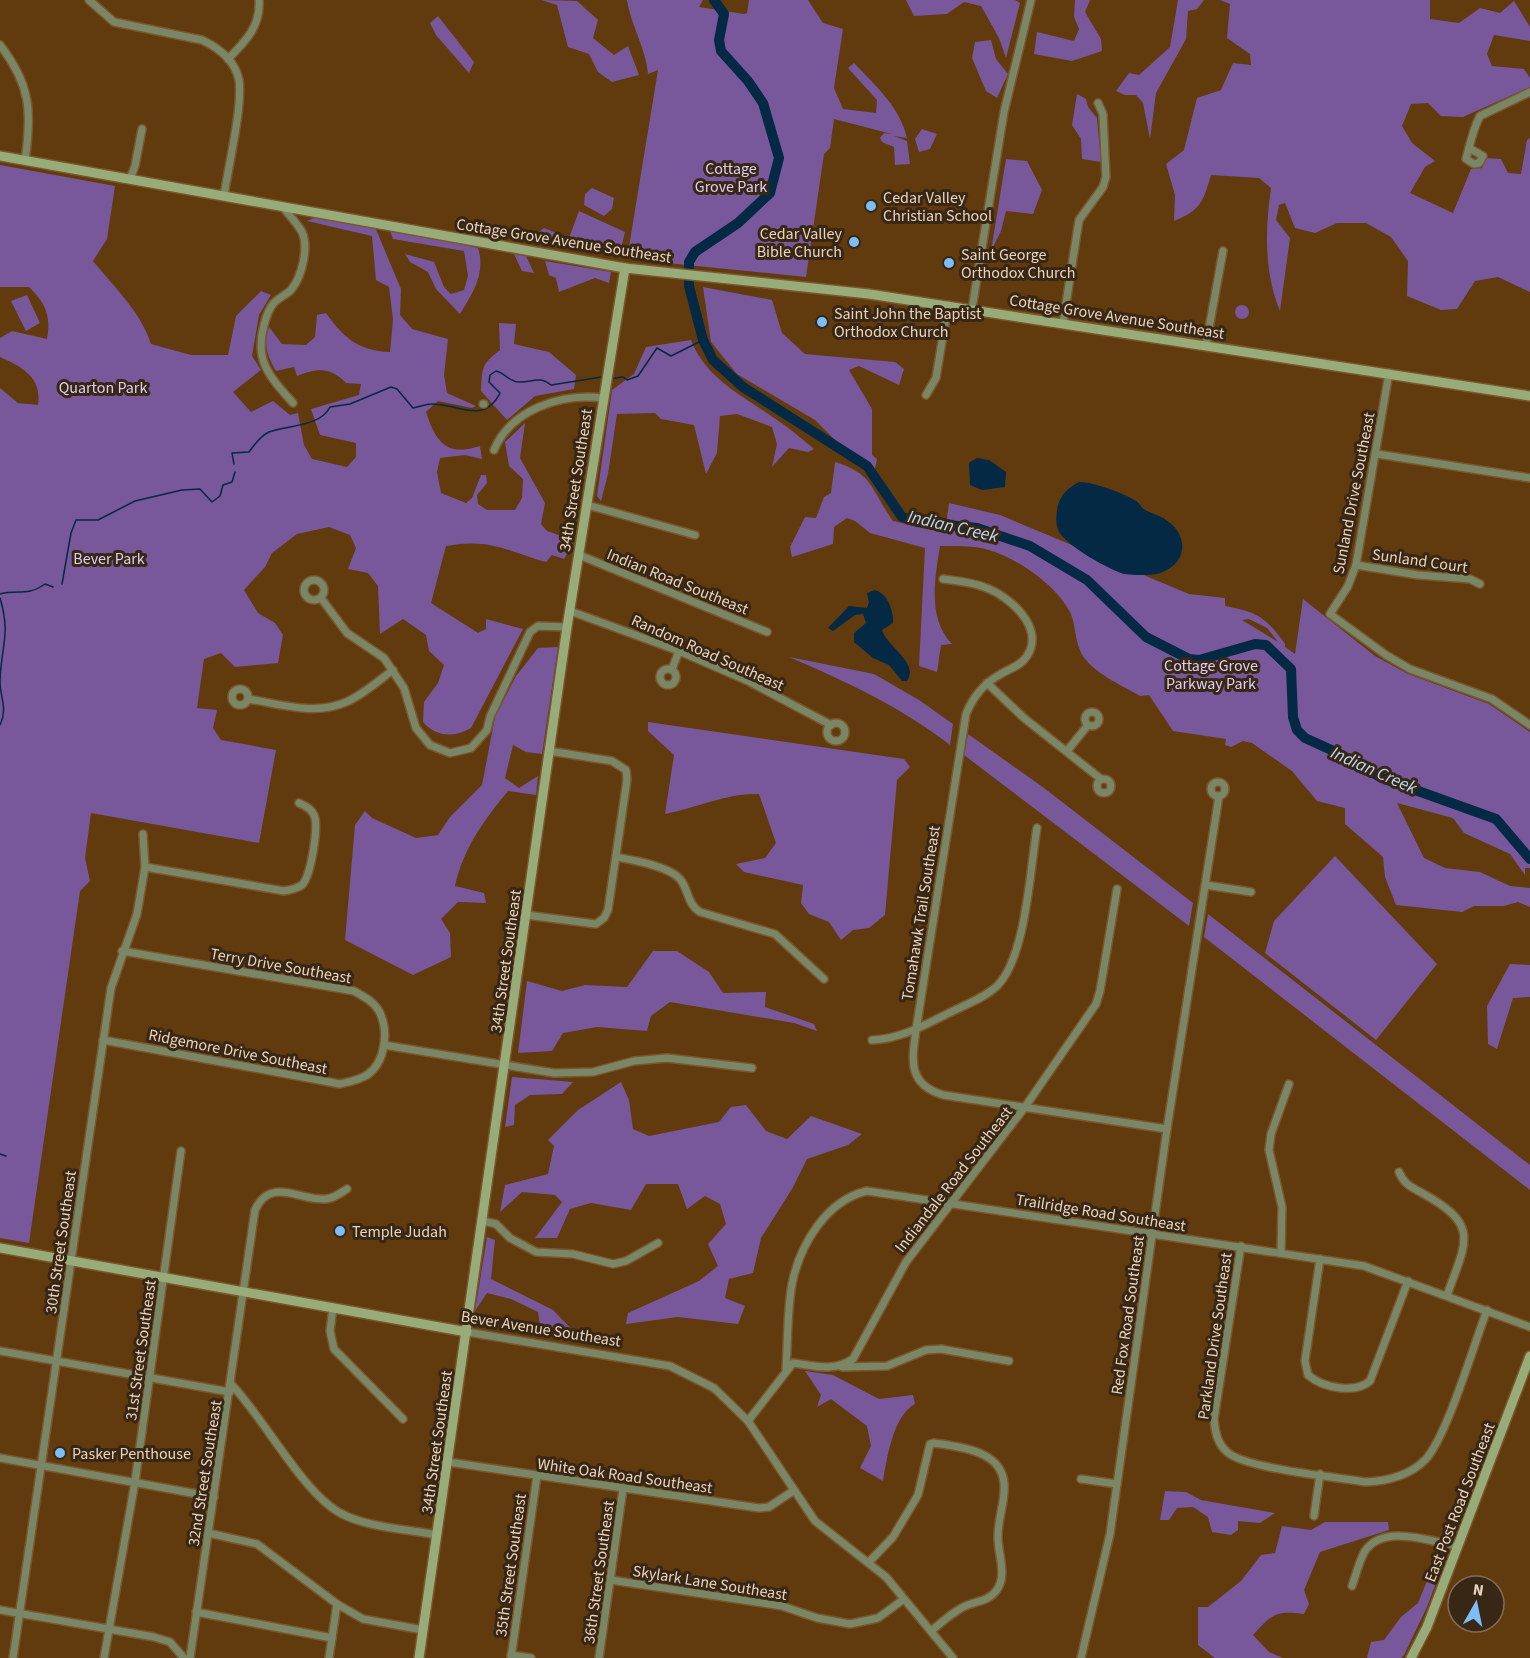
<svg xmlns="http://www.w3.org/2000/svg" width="1530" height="1658" font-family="'Source Sans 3',sans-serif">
	<rect width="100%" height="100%" fill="#613b0d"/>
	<!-- green -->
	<g fill="#78579a" fill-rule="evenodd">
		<polygon points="541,0 577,1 598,20 593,38 614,55 628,46 639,75 612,82 598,72 589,54 568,47 557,5"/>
		<path d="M627 0H703L699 7 744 14 747 13 749 0H808L823 23 843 29 834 88 843 109 876 113 877 100 848 68 854 63C875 85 900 107 907 138L894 136 907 141 910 164 895 165 894 147 882 142 880 138 884 133 892 134 834 119 830 148 824 154 806 277 627 259 658 70 648 74C646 48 631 26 627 0Z"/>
		<polygon points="906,0 1015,0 1020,3 1006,58 999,38 981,6 964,2 947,14 914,16"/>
		<polygon points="1075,0 1090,0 1085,12 1101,39 1102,51 1072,61 1034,54 1037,32 1074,41 1079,29 1074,17"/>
		<polygon points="1178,0 1204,0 1197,9 1188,11 1186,39 1156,93 1150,139 1143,103 1136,95 1125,95 1116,91 1129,73 1139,75 1170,47"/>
		<path d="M1220 0H1430V19L1459 23 1480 8 1500 13 1514 1 1530 27V41L1494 35 1487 54 1492 66 1524 69 1530 78V87L1463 117 1441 116 1428 103 1411 104 1402 126 1412 143 1435 161 1425 167 1410 193 1453 213 1471 169 1482 168 1485 158 1501 159 1508 173 1521 174 1527 140 1530 138V292L1498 277 1475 281 1457 309 1441 310 1407 296 1408 261 1391 237 1366 223H1337L1315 233 1295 228 1285 203 1279 205 1276 220 1290 238 1280 311C1264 273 1265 229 1271 188L1259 178 1211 175C1203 202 1201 210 1174 221L1175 195 1166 164 1184 150 1197 98 1221 90 1233 63 1251 65 1250 54 1227 38 1230 4Z"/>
		<polygon points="438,16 474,62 469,73 436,35 430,23"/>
		<polygon points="991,40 996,59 1008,74 997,98 986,91 972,58 975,42"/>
		<polygon points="1077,94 1086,99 1088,107 1097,118 1101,162 1082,159 1081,139 1072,125"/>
		<polygon points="922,129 937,134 930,149 919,152 915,139"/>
		<polygon points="1006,159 1027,161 1042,190 1033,214 1006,211 1001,231 991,251"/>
		<path d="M0 165 115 186 107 239 93 261C114 287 141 312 151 344L191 355H228L236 316 261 291 271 295 259 315 252 356 261 370 233 392 251 412 273 401 290 415 298 413 304 445 312 459 347 467 356 457V443L320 435 311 409 359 395 361 384 346 383C330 367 318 368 297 376L294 367 276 371C267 356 263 344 269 327L282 344 306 345 315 337 317 315 326 313C343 337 358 351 390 352L393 319 389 287 376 280 372 236 307 221 316 217 375 227 401 289 400 315 412 329 448 339 444 375 447 393 476 406 472 408 438 401 426 412C436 442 446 457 480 446L482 459 465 455 440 458 437 472 441 493 466 503 472 498 481 475H486L487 483 477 495 478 504 487 510H515L522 498 523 479 509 466 505 442 525 423 520 458 545 503 541 524 547 531 570 539 569 542 573 543 564 559 552 555 546 562C505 550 489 538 446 546L431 603 478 633 486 629V619L523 629 471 728C454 738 436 737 423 722L424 702 438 683 444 665 429 651 426 635 403 619 380 634 378 586 368 573 348 569 356 548 350 535 329 527 297 534 272 553 265 567 244 590 258 613 275 623 283 635 278 663 235 667 221 653 204 659 197 708 217 710 213 728 221 740 276 750 259 843 91 813 85 858 90 881 80 891 29 1243 0 1238V388L18 403 38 405C42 378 23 367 0 357V338L12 331 47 339C51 315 46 304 29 287H0Z"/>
		<polygon points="592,188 614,198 612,209 604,216 584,205 585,194"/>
		<polygon points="579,211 625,232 620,253 531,238 544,228 569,238"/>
		<path d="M389 228 478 248C486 273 473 293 460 314L436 289 428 272 410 262 405 254 434 262 444 287 451 294 464 290 468 276 464 251 393 239Z"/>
		<polygon points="514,254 526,256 534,273 522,271"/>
		<polygon points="545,261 611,272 609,283 595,278 559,292 556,278 549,275"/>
		<polygon points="703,287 772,300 782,333 805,354 895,362 904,369 899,385 859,366 849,370 872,409 872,455 877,459 873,478 815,420 737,374 711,342"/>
		<polygon points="27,295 40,323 26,331 11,301"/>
		<circle cx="1242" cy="312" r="7"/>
		<path d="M499 323 516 324 514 344 549 352 576 375 574 389 535 396 507 420 481 391C482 367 482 364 500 350Z"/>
		<path d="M691 340C706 379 742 395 774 418 788 427 801 438 814 449L808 452 789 448 772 467 777 444 772 427 737 414 720 416 717 453 706 474 694 425 661 419 655 413 617 414 608 474 601 501 597 496 612 390 634 374 646 347Z"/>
		<path d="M835 462C875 474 871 491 893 521L945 533 949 503 1000 515 1189 594 1225 598V606C1257 612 1266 617 1285 644V647L1295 654 1303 599 1375 656 1408 674 1489 704 1530 732V868H1525V875L1510 854 1464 833 1453 818 1397 803 1424 858 1445 868 1480 872 1510 886 1530 888V907L1518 902 1504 906H1474L1462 912 1396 905 1385 877 1383 857 1345 824V808L1317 801 1292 771 1252 743 1243 741 1231 747 1225 745 1226 739 1173 731 1149 695 1140 696C1123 686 1098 675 1086 660 1074 646 1077 627 1070 612 1056 586 1022 562 995 552 977 545 959 546 940 546 935 578 927 618 952 644L941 645 937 672 919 666 925 548 870 533 855 521 847 518 834 527 833 544 792 557 790 547 805 517 816 518 824 497 831 493ZM1249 619 1267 628 1278 642 1242 620Z"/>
		<path d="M558 647 542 754 526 752 513 745 505 778 519 788 538 776 536 795 508 791C484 820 463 849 455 886L484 893 486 903 458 902 441 919 450 933 451 957 413 975 345 940 355 825 365 811 372 818 416 838 438 835 450 817 482 785 495 717 516 676 538 648Z"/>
		<path d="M789 657 874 674 919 700 953 724 950 745C899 706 847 682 789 657Z"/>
		<path d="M648 722 904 759 910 767 897 780 885 915 869 928 853 930 841 940 829 922 809 914 801 903 803 885 744 872 736 864 765 858 776 843 759 794C727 793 696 808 665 814L674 755 648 731Z"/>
		<polygon points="968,734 1044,788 1193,903 1189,926 964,755"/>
		<polygon points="1335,856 1437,964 1376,1040 1265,953 1274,921"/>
		<polygon points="1208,914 1530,1165 1530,1190 1204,937"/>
		<polygon points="653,951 677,951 709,972 723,993 766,992 765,1007 814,1024 817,1031 794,1023 670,1002 651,1016 647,1031 597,1027 563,1033 552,1051 518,1053 527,981 562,991 585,985 627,987"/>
		<polygon points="1510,964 1530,965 1530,997 1513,998 1497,1049 1488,1044 1487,1006"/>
		<polygon points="512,1077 573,1082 562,1094 530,1095 515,1105 514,1125 505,1127"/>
		<polygon points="621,1082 629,1100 633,1129 649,1136 719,1122 731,1107 746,1105 766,1131 787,1139 811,1116 862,1134 848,1145 807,1159 792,1189 761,1238 753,1273 729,1279 725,1298 745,1306 738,1324 678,1317 626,1324 628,1313 699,1281 718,1266 708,1244 726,1224 720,1204 705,1196 687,1209 678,1184 646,1184 631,1210 591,1203 570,1209 557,1238 535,1238 562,1202 555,1195 522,1192 500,1212 505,1185 548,1174 554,1146 548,1140 578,1110"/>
		<polygon points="487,1237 495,1240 491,1279 553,1310 580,1338 541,1332 538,1312 511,1299 487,1293 475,1311"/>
		<path d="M805 1371 833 1375 879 1399 913 1395 915 1404C893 1416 887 1458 883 1481L860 1468 871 1446 867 1426 831 1399 817 1407 821 1395Z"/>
		<polygon points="1165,1491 1186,1492 1201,1500 1275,1513 1260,1523 1238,1521 1238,1530 1231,1535 1212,1532 1208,1517 1193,1507 1177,1508 1169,1520 1160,1520"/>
		<path d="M1325 1522H1388L1389 1530 1320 1552 1304 1590 1309 1604 1304 1614C1276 1610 1271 1615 1253 1635L1269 1652 1283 1658H1215L1198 1645V1607H1208L1241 1581 1261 1555 1275 1553 1282 1526 1311 1530Z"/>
		<polygon points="1447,1553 1427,1607 1404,1655 1401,1658 1367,1658 1371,1642 1384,1640 1401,1617 1418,1603 1438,1554"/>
	</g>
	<!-- water -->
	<g fill="#042945">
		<polygon points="977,458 989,460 1006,472 1005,487 982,490 970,485 969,463"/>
		<path d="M1079 482C1093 482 1124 493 1136 501 1140 503 1141 508 1145 510 1152 514 1160 515 1166 520 1195 539 1183 574 1147 575 1140 575 1131 575 1124 574 1109 570 1066 545 1059 532 1055 524 1056 513 1058 505 1062 493 1068 488 1079 482Z"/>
		<path d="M875 590C887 593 894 611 893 623L882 630C886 646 920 663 907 681H902L889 665 873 658 854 642V633L866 623 863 614 855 615 833 631 828 628 849 606 867 608 869 602 867 593Z"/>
	</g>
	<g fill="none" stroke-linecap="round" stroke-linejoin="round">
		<!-- stream -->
		<g stroke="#042945" stroke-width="1.5">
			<polyline points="610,379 623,377 627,380 638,376 657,348 671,356 703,340"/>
			<path d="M234 464 232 453 249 452C254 445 262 435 269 432 287 425 320 427 330 407L350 404 391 387 397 389 413 408C419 407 426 404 431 404 457 403 484 426 500 393L489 382 490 375 496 371C505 373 510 382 518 382 531 383 539 375 551 385L602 377"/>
			<polyline points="62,584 71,533 76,520 98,520 135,501 182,490 200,489 212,502 220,496 223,485 232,482 235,472"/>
			<path d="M0 594C19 589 26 597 45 584L53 587"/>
			<path d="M0 598C11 634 1 647 0 681 0 698 8 708 0 725"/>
			<polyline points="0,1154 6,1156"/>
		</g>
		<!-- river -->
		<polyline stroke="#042945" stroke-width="10" points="714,0 724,14 719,40 721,51 748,81 763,103 779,158 770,193 738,223 695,252 689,262 689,286 703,340 713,360 743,387 867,466 902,517 918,522 977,528 1030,546 1087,580 1146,637 1189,659 1199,660 1255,644 1266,645 1291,669 1293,717 1297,730 1305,738 1338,753 1382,778 1496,819 1530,859"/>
		<defs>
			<g id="street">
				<path d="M89 0 114 22 202 40C219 48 235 61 239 80 243 105 228 168 224 196"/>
				<path d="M0 45C31 85 32 112 25 161"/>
				<path d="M228 59C245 42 261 26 259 0"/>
				<path d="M1469 148 1483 156 1479 163 1474 164 1466 159C1470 144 1473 129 1480 116L1530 92"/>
				<polyline points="130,179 135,166 142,129"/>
				<path d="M282 206C288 214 297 223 302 232 309 247 302 277 291 290 286 295 278 298 273 304 268 310 266 318 264 325 254 361 270 377 293 403"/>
				<polyline points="972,309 1004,112 1031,0"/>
				<polyline points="1063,323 1079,220 1103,187 1106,177 1103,114 1098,103"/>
				<polyline points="1206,345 1223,251"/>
				<polyline points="1389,373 1356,565 1348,586 1330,614 1386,655 1410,669 1492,699 1530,725"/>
				<polyline points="926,395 936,378 948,305"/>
				<polyline points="483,404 484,404"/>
				<path d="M494 450C511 409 562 393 603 398"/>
				<polyline points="1377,454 1530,478"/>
				<polyline points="587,505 695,535"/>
				<polyline points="579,555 767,632"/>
				<polyline points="1356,565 1418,575 1470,579 1480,584"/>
				<path d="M943 579C957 581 971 582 984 587 1008 595 1046 627 1027 656 1021 666 1010 668 1001 674 984 683 973 697 966 714L916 1030C912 1060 907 1084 943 1095L1167 1129"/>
				<circle cx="314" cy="590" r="10"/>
				<polyline points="321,598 347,633 384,658 404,688 416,728 430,745 450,753 471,748 487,730 490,717 530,632 538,626 567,627"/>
				<polyline points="570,611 679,651 748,681 831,725"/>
				<circle cx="668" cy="677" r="8"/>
				<polyline points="672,669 679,651"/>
				<polyline points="987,683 1024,718 1101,779"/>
				<circle cx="240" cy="697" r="8"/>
				<path d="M248 699C280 704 315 716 346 702 363 695 378 681 393 670"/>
				<circle cx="1092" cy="719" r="7"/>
				<circle cx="836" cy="732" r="9"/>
				<polyline points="1067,751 1088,725"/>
				<circle cx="1104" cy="786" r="7"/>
				<circle cx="1218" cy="789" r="7"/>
				<path d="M616 857C633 860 668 866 680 879 689 890 687 904 700 912L775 934 824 979"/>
				<path d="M145 867 284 891C290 890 296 889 302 885 311 876 319 826 314 815 311 808 305 806 299 803"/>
				<polyline points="1206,885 1251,892"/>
				<polyline points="526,915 596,924 604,918 608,910 627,780 626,770 612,761 549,751"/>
				<path d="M103 1040 340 1084C349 1082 359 1080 367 1075 386 1062 389 1030 379 1011 373 1001 363 996 354 991L122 951"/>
				<path d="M872 1040C899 1039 921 1027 945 1015 962 1006 983 999 997 986 1026 958 1030 869 1037 828"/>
				<polyline points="384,1045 554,1073 593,1072 634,1061 667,1058 752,1068"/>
				<path d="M1399 1172C1404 1184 1411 1187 1422 1193 1480 1225 1467 1240 1447 1295"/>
				<polyline points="483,1221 496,1224 510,1238 536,1252 573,1254 613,1264 626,1261 658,1243"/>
				<path d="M1241 1246 1214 1419C1215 1431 1217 1443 1227 1452 1246 1469 1337 1477 1366 1482 1388 1481 1409 1476 1425 1460 1447 1437 1474 1344 1487 1310"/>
				<polyline points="1281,1253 1282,1207 1269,1150 1271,1134 1289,1084"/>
				<path d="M1320 1259 1305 1361 1308 1375C1323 1388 1355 1394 1370 1381L1408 1281"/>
				<polyline points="333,1308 330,1331 334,1349 403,1419"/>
				<polyline points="467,1332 670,1366 714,1388 748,1421 815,1521 886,1577 953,1658"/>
				<polyline points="0,1351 230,1392"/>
				<polyline points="842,1367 887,1366 926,1350 941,1349 1009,1361"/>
				<path d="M786 1368C788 1341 787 1311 792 1284 800 1244 827 1200 867 1191L1364 1266 1530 1327"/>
				<path d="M231 1384C264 1418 304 1495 342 1514 370 1528 407 1529 437 1535"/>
				<path d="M748 1421 793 1363C815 1366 834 1372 853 1359L906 1262 1025 1107 1096 1004 1100 991 1117 889"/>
				<polyline points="0,1458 214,1497"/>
				<polyline points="448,1462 759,1508 769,1507 793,1491"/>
				<polyline points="1081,1479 1117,1484"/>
				<polyline points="1314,1516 1320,1474"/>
				<polyline points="208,1533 257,1544 337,1604 363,1619 423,1630"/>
				<path d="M870 1561 893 1537 918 1495 930 1444 934 1443C959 1447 1001 1450 1004 1483 1006 1501 997 1520 998 1538 998 1555 1008 1576 996 1591 987 1603 971 1601 960 1609 949 1615 940 1624 931 1631"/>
				<polyline points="611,1580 782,1606 817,1618 850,1624 878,1618 904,1599"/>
				<path d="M1352 1586C1356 1575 1359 1561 1365 1551 1384 1523 1431 1542 1458 1546"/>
				<polyline points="0,1610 154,1637 170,1642 184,1658"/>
				<polyline points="196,1612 332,1638"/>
				<polyline points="511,1655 531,1658"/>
				<polyline points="13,1658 111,988 137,914 145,867 143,834"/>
				<polyline points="104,1658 135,1482 181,1151"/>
				<path d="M190 1658 255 1210C271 1176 299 1201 326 1199 335 1198 340 1193 347 1189"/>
				<polyline points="329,1658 337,1604"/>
				<polyline points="511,1658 537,1476"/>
				<polyline points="599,1658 623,1489"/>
				<polyline points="1081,1658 1110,1534 1167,1129 1219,796"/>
			</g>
			<g id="secondary">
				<polyline points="0,156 625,268 869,294 1530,396"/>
				<polyline points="0,1248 467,1332"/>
				<polyline points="419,1658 567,627 625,268"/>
				<polyline points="1411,1658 1427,1627 1530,1356"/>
			</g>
		</defs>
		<!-- street casing -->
		<use href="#street" stroke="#7a572d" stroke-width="10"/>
		<!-- secondary casing -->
		<use href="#secondary" stroke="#7a572d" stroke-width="12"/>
		<!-- street -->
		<use href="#street" stroke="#7a8767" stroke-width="7"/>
		<!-- secondary -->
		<use href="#secondary" stroke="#98ac79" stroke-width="9"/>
	</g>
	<!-- markers -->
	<g fill="#7bbef8" stroke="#382715" stroke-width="2">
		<circle cx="871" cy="206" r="6"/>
		<circle cx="854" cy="242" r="6"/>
		<circle cx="949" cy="263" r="6"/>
		<circle cx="822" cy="322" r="6"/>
		<circle cx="340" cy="1231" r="6"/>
		<circle cx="60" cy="1453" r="6"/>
	</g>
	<g text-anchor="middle" stroke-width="6" stroke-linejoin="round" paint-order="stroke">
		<!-- park labels -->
		<g font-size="16" fill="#dfcdf4" stroke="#382715">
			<text x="731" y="174">Cottage<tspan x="731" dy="18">Grove Park</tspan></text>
			<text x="103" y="393">Quarton Park</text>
			<text x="109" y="564">Bever Park</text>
			<text x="1211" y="671">Cottage Grove<tspan x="1211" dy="18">Parkway Park</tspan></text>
		</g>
		<!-- poi labels -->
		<g font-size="16" fill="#ebd4be" stroke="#382715" text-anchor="start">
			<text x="883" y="203">Cedar Valley<tspan x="883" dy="18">Christian School</tspan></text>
			<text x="842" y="239" text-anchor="end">Cedar Valley<tspan x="842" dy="18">Bible Church</tspan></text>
			<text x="961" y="260">Saint George<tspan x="961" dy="18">Orthodox Church</tspan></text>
			<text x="834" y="319">Saint John the Baptist<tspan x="834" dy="18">Orthodox Church</tspan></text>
			<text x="352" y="1237">Temple Judah</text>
			<text x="72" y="1459">Pasker Penthouse</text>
		</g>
		<!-- street labels -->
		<g font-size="16" fill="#ebd4be" stroke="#382715">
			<text transform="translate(564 240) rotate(9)" y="6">Cottage Grove Avenue Southeast</text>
			<text transform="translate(1117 316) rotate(9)" y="6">Cottage Grove Avenue Southeast</text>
			<text transform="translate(575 480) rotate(-81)" y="6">34th Street Southeast</text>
			<text transform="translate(1353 493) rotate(-79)" y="6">Sunland Drive Southeast</text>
			<text transform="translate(1420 560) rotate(8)" y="6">Sunland Court</text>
			<text transform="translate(678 581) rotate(22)" y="6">Indian Road Southeast</text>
			<text transform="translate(708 652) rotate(24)" y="6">Random Road Southeast</text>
			<text transform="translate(920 913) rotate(-81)" y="6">Tomahawk Trail Southeast</text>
			<text transform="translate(505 961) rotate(-82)" y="6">34th Street Southeast</text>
			<text transform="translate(281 965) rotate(10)" y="6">Terry Drive Southeast</text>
			<text transform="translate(238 1051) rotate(11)" y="6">Ridgemore Drive Southeast</text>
			<text transform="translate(953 1179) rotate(-52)" y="6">Indiandale Road Southeast</text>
			<text transform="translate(1101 1212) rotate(9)" y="6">Trailridge Road Southeast</text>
			<text transform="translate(60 1242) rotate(-82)" y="6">30th Street Southeast</text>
			<text transform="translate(1127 1315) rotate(-82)" y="6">Red Fox Road Southeast</text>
			<text transform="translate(541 1328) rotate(9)" y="6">Bever Avenue Southeast</text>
			<text transform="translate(1214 1336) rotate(-82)" y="6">Parkland Drive Southeast</text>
			<text transform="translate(140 1350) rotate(-82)" y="6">31st Street Southeast</text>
			<text transform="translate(436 1442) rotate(-82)" y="6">34th Street Southeast</text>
			<text transform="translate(204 1473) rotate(-81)" y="6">32nd Street Southeast</text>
			<text transform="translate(625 1475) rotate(8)" y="6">White Oak Road Southeast</text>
			<text transform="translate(1459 1502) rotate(-69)" y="6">East Post Road Southeast</text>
			<text transform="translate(510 1565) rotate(-82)" y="6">35th Street Southeast</text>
			<text transform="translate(598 1572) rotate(-82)" y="6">36th Street Southeast</text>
			<text transform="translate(710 1582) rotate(9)" y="6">Skylark Lane Southeast</text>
		</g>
		<!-- water labels -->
		<g font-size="18" font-style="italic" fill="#b7d9f7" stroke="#382715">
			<text transform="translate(953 526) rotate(13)" y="6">Indian Creek</text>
			<text transform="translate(1374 770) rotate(24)" y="6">Indian Creek</text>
		</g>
	</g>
	<!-- north arrow -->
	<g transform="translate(1476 1604) rotate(9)"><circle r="28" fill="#382715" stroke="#806c59" stroke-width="1.5"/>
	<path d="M0-4.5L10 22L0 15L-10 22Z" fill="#7bbef8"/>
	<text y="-9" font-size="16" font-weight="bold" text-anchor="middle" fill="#ebd4be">N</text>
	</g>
</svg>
